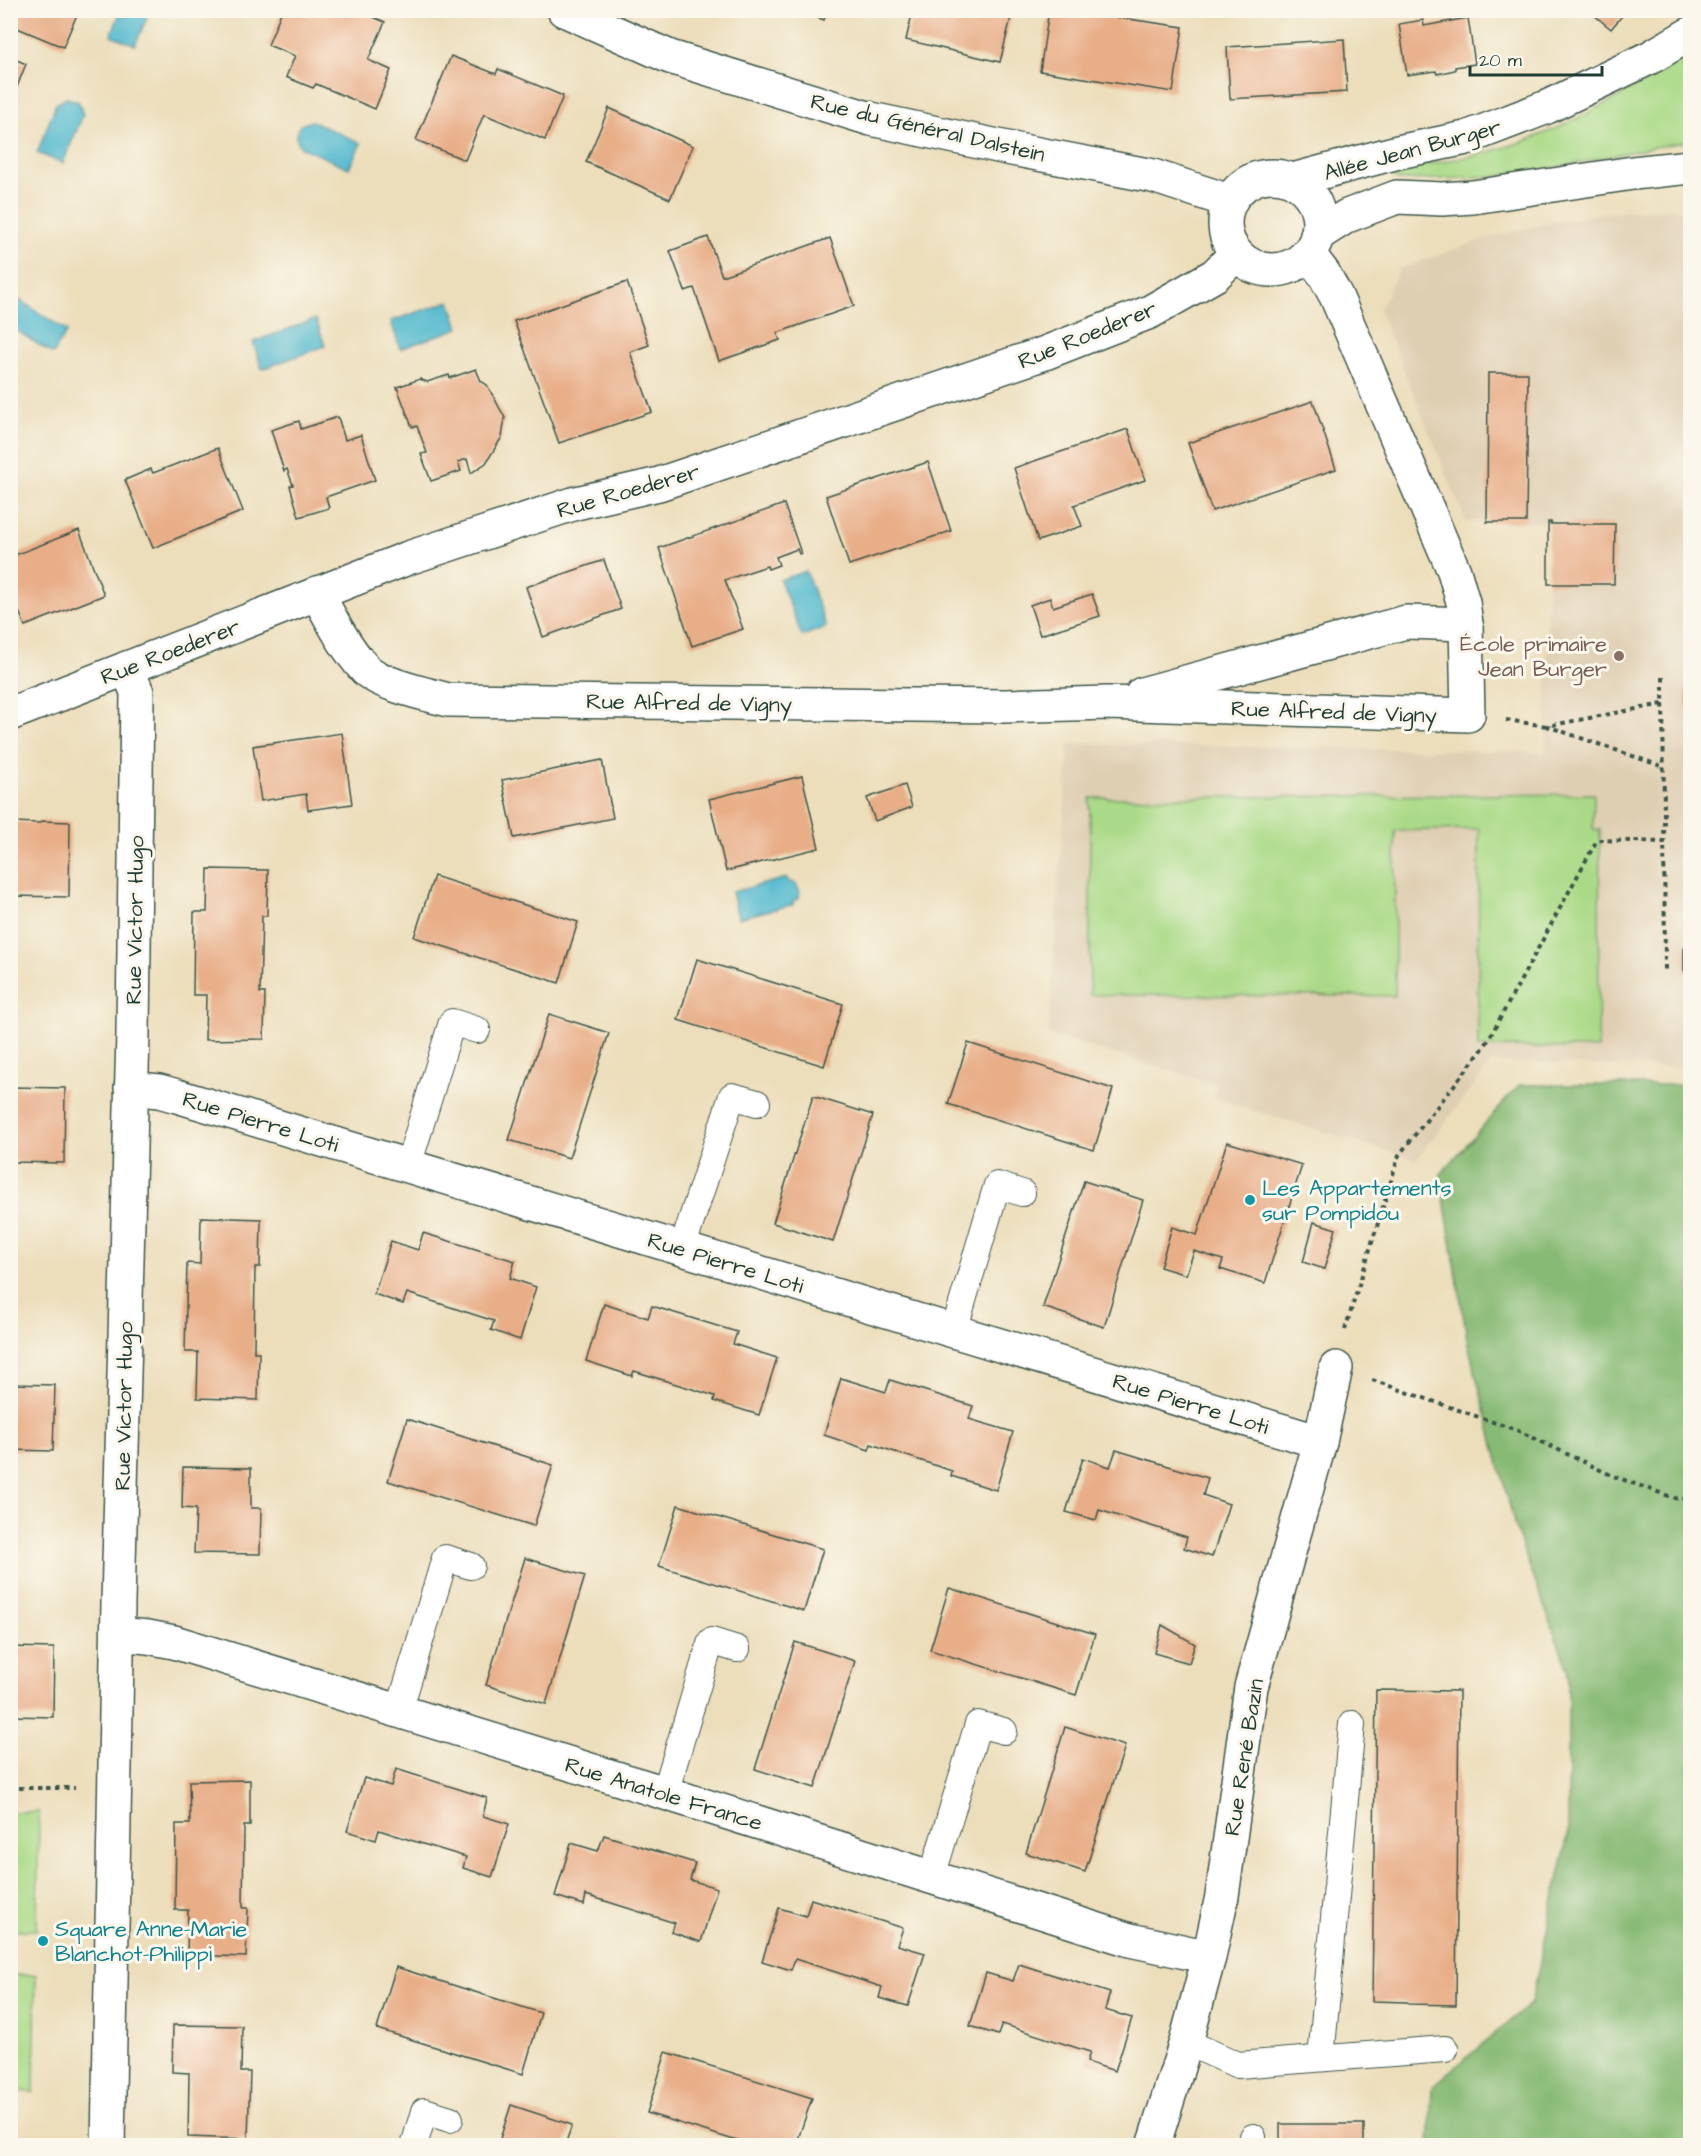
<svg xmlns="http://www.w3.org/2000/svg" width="1701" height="2156" font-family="'Architects Daughter',sans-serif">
	<rect width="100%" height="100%" fill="#fbf7ec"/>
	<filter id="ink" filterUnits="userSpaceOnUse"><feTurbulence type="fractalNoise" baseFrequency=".0167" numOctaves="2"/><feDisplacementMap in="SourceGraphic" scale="12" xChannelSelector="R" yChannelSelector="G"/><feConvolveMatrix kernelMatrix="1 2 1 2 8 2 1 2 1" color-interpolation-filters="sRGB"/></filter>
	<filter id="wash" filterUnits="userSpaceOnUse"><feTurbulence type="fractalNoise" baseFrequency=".008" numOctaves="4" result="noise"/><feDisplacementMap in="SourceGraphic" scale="24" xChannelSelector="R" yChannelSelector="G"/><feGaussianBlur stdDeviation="1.35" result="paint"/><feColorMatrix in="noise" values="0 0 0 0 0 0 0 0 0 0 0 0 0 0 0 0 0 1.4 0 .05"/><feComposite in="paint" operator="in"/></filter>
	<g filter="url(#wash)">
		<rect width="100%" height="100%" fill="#ecdebb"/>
		<!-- built -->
		<polygon fill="#dfcfb2" points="1669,209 1690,210 1690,1068 1492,1062 1416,1160 1213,1098 1217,1085 1048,1034 1069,743 1546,752 1548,522 1466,522 1379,310 1399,269 1475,242 1538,225 1603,213"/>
		<!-- green -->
		<g fill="#aada87" stroke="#648c5e" stroke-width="1.5">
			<path d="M1690 55V141C1635 149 1582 164 1527 172 1484 179 1441 179 1398 180L1393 177 1395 170C1442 162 1488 155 1533 138 1588 117 1639 84 1690 55Z"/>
			<polygon points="1594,794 1593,829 1600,830 1598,1048 1478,1047 1479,829 1395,831 1395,996 1090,995 1090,798"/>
			<polygon points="11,1812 39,1812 37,1930 11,1930"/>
			<polygon points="11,1975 36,1975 34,2092 11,2091"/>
		</g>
		<!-- forest -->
		<polygon fill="#87ba74" stroke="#537c54" stroke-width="1.5" points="1519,1085 1690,1085 1690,2145 1429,2145 1432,2087 1531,2003 1568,1835 1568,1670 1515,1527 1468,1344 1440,1175"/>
		<!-- water -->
		<g fill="#50b8cd" stroke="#387a80" stroke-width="1.5">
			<polygon points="121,11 150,11 135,45 111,35"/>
			<polygon points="67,98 79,102 83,115 63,163 37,153 56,104"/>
			<polygon points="312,121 361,143 349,168 300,147 296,136 300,125"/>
			<polygon points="16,298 67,331 53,354 11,327 11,307"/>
			<polygon points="450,301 459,328 400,349 391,321"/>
			<polygon points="316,319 325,346 262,369 253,342"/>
			<polygon points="806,571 826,627 802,636 780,580"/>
			<polygon points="787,878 788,881 796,884 800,892 798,898 793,902 793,905 738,918 732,892"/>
		</g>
		<g id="blocks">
			<!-- building -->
			<g fill="#e8ae88">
				<polygon points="10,10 79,10 63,47 10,25"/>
				<polygon points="282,10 357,10 385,22 368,60 391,70 375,109 316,84 313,88 286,77 295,56 268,45"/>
				<polygon points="796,10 827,10 824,20"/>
				<polygon points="913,10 1013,10 1000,62 906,40"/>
				<polygon points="1049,10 1116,10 1115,17 1183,27 1173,92 1040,71"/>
				<polygon points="1588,10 1627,10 1611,29"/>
				<polygon points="1468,18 1475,64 1455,67 1455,70 1437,74 1436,71 1407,75 1399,24 1423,20 1424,26"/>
				<polygon points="1344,39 1347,92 1230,99 1227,47"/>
				<polygon points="451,56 496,74 498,69 563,96 545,140 484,114 465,160 416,140"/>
				<polygon points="10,57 26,64 11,102 10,102"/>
				<polygon points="609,108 693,146 670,199 586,162"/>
				<polygon points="708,237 722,276 830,238 854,306 777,333 780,340 719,361 694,288 685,291 670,251"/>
				<polygon points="627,282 649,345 630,352 652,412 559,443 514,321"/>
				<polygon points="476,369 481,381 487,385 505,418 502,437 486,463 471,473 467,459 458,462 461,471 431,481 421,454 427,453 417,426 412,427 397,387 420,379 427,382 449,375 450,378"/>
				<polygon points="1488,373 1528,373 1526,522 1487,522"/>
				<polygon points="1313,401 1336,469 1212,511 1188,443"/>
				<polygon points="338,417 345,440 361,435 375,480 326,497 329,508 299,517 290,486 293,485 287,469 284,471 271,430 299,421 301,429"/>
				<polygon points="1128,429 1145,480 1074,505 1082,526 1038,541 1014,468"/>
				<polygon points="218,448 243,511 153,548 125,480 151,469 153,473"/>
				<polygon points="928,462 951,531 849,565 826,496"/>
				<polygon points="784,504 801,553 799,554 797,549 776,557 779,565 768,569 767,566 725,580 743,629 692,646 659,548"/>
				<polygon points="1548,522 1551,522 1550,524 1615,524 1614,584 1548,584"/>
				<polygon points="79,530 104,595 25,626 10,589 10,557"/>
				<polygon points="604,560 621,609 543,637 526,587"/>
				<polygon points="1092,594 1100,616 1040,635 1030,605 1050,598 1053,607"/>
				<polygon points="1686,682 1690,682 1690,707 1685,707"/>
				<polygon points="342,733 352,804 308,810 306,794 261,801 253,746"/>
				<polygon points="602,760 613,818 514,838 502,780"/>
				<polygon points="802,776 819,848 726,871 709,799"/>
				<polygon points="905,785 912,807 875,821 867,798"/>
				<polygon points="41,821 70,822 69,897 10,896 10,822 41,823"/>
				<polygon points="208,869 268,870 267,916 262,916 261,954 260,993 265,993 264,1039 205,1040 206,995 193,995 194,912 207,912"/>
				<polygon points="434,876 578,922 559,983 414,937"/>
				<polygon points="1684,946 1686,946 1686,949 1690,949 1690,973 1684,973"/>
				<polygon points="697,959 843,1004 824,1066 678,1020"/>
				<polygon points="549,1014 609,1033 569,1158 509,1140"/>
				<polygon points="968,1043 1113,1089 1094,1150 948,1104"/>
				<polygon points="10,1087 65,1088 64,1163 10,1162"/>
				<polygon points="813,1096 873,1115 833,1242 773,1223"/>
				<polygon points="1227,1142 1302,1165 1265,1283 1220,1269 1223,1260 1194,1251 1186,1275 1160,1267 1172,1227 1197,1235"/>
				<polygon points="1084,1181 1143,1200 1104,1327 1043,1307"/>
				<polygon points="201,1217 261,1219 260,1267 255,1267 254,1352 259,1352 258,1400 197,1398 198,1352 185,1352 187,1263 200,1264"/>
				<polygon points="1314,1222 1336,1229 1324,1269 1303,1262"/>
				<polygon points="423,1233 515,1261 510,1278 536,1287 520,1340 491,1330 494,1321 407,1293 403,1304 374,1294 391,1241 418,1250"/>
				<polygon points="604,1304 648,1318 652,1306 737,1332 733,1344 777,1358 759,1415 714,1401 715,1396 634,1371 632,1376 586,1361"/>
				<polygon points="841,1378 886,1392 890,1380 932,1393 973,1406 969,1419 1013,1432 996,1490 951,1476 952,1471 871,1444 869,1450 824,1435"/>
				<polygon points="10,1384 55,1385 53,1451 10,1450"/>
				<polygon points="407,1419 553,1465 534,1526 388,1481"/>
				<polygon points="1116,1450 1208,1478 1203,1495 1229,1504 1212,1557 1184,1548 1187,1537 1099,1510 1096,1520 1066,1512 1083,1458 1110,1467"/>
				<polygon points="183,1467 251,1468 251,1508 261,1508 260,1554 194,1553 196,1509 182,1508"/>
				<polygon points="678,1505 823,1549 804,1611 659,1566"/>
				<polygon points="525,1558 585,1576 546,1704 486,1685"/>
				<polygon points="949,1588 1095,1634 1076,1695 930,1650"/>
				<polygon points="1162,1625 1195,1644 1189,1663 1154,1653"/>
				<polygon points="795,1642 855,1661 815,1788 755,1769"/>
				<polygon points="10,1647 54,1648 53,1717 10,1716"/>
				<polygon points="1376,1690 1459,1691 1456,2005 1408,2004 1407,2002 1372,2001"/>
				<polygon points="1065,1727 1125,1746 1085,1872 1026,1853"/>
				<polygon points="396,1769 487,1798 483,1816 509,1824 492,1877 463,1868 466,1857 423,1844 379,1830 376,1840 347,1831 364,1778 391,1786"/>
				<polygon points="250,1780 250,1826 244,1826 243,1908 248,1908 246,1957 187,1955 188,1910 175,1910 176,1824 190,1824 189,1781"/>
				<polygon points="604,1835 695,1863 690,1880 717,1888 701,1942 671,1932 675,1923 586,1895 584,1905 555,1896 571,1843 598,1851"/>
				<polygon points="811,1899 903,1928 897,1945 925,1953 908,2006 879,1998 882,1987 795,1959 791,1970 762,1961 779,1908 806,1916"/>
				<polygon points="1019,1964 1110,1993 1105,2010 1132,2018 1115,2071 1087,2062 1090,2052 1002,2024 998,2035 970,2026 986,1973 1013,1981"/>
				<polygon points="396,1967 541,2013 523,2074 377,2029"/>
				<polygon points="173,2025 242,2026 241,2072 250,2072 248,2139 188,2137 189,2073 172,2072"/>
				<polygon points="666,2052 812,2098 796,2145 750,2145 647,2113"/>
				<polygon points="511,2105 572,2125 565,2145 498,2145"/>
				<rect x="1280" y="2124" width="84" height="21"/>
			</g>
		</g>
	</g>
	<g filter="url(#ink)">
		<use href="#blocks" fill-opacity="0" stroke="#3e5548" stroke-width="1.5"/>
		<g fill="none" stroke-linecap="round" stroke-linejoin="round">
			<defs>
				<g id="lane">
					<polyline points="408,1166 452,1022 477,1030"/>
					<polyline points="682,1249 732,1096 757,1103"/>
					<polyline points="954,1331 997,1185 1022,1193"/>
					<polyline points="399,1711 445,1558 471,1566"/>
					<polyline points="665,1793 711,1641 737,1649"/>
					<polyline points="932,1877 978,1724 1004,1731"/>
					<polyline points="1186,2042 1238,2065 1445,2049"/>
					<polyline points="1321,2058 1352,1724"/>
					<polyline points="414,2146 424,2111 450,2119"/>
					<polyline points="1252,2146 1253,2137"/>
				</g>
				<g id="street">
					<polyline points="564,10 670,57 871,119 1012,149 1153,176 1229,201"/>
					<circle cx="1272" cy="223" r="47"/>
					<polyline points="1293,180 1398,152 1466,138 1547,107 1651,57 1690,34"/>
					<polyline points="1317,235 1347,216 1397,197 1442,199 1473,197 1633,173 1690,167"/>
					<path d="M317 593C331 619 345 647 365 669 381 685 426 694 448 700L1004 706 1108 703 1468 715 1466 624 1463 602 1454 571 1336 296 1324 274 1308 253"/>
					<polyline points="1142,694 1406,622 1466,624"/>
					<polyline points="10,714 408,558 576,503 659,484 1045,353 1150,312 1215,275 1236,254"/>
					<polyline points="131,1088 159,1091 177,1096 1320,1442"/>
					<polyline points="118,1634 148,1637 174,1642 665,1793 1130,1940 1209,1957"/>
					<polyline points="108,2146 118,1602 133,1033 137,692 127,668"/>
					<polyline points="1153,2146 1186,2042 1209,1957 1222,1896 1251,1687 1320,1442 1336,1368"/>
				</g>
			</defs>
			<!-- lane casing -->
			<use href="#lane" stroke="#3e5548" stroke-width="28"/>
			<!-- street casing -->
			<use href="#street" stroke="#3e5548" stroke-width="36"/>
			<!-- path -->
			<g stroke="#3e5548" stroke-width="4" stroke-dasharray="4.5 4.5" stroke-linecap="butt">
				<polyline points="1663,677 1665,970"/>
				<polyline points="1663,704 1547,726 1664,767"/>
				<polyline points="1506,720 1547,726"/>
				<polyline points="1345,1330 1399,1155 1485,1046 1597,840 1665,842"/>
				<polyline points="1372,1380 1519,1431 1613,1476 1674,1498 1690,1500"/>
				<polyline points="10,1788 75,1788"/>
			</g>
			<!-- lane -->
			<use href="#lane" stroke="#fff" stroke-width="26"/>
			<!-- street -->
			<use href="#street" stroke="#fff" stroke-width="33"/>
		</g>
	</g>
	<!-- markers -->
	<circle fill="#8d6e63" stroke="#fbf7ec" stroke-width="2" cx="1619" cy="656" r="6"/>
	<g fill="#0f9aa8" stroke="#fbf7ec" stroke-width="2">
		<circle cx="1250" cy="1200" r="6"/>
		<circle cx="43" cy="1941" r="6"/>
	</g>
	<g text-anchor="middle" stroke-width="6" stroke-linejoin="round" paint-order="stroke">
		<!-- street labels -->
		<g font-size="22" fill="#1f3d34" stroke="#fbf7ec">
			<text transform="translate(928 127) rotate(13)" y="8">Rue du Général Dalstein</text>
			<text transform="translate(1412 149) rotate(-15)" y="8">Allée Jean Burger</text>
			<text transform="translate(1087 334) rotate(-22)" y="8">Rue Roederer</text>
			<text transform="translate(628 490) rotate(-16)" y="8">Rue Roederer</text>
			<text transform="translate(170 651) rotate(-21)" y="8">Rue Roederer</text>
			<text transform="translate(689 702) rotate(1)" y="8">Rue Alfred de Vigny</text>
			<text transform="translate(1334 711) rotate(2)" y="8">Rue Alfred de Vigny</text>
			<text transform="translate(134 920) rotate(-89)" y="8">Rue Victor Hugo</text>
			<text transform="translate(261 1121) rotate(17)" y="8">Rue Pierre Loti</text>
			<text transform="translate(726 1262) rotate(17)" y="8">Rue Pierre Loti</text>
			<text transform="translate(1191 1403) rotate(17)" y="8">Rue Pierre Loti</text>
			<text transform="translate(123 1406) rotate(-89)" y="8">Rue Victor Hugo</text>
			<text transform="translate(1243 1757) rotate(-81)" y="8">Rue René Bazin</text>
			<text transform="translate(664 1793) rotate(17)" y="8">Rue Anatole France</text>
		</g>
		<!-- education labels -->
		<g font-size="22" fill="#785e54" stroke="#fbf7ec" text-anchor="end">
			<text x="1607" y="651">École primaire<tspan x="1607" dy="25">Jean Burger</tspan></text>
		</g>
		<!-- culture labels -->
		<g font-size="22" fill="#0d838f" stroke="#fbf7ec" text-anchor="start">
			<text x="1262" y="1195">Les Appartements<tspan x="1262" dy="25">sur Pompidou</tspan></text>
			<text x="55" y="1936">Square Anne-Marie<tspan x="55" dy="25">Blanchot-Philippi</tspan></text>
		</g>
	</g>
	<!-- margin -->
	<rect width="1701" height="2156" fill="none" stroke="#fbf7ec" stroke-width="36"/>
	<!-- scale -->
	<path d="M1470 66v9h132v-9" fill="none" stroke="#1f3d34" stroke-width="3"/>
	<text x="1479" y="66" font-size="18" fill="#1f3d34" stroke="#fbf7ec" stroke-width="4.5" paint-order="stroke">20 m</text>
</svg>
